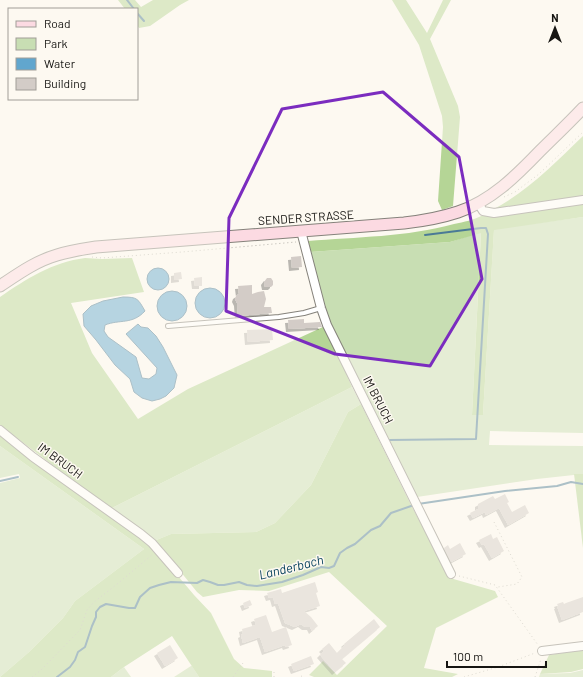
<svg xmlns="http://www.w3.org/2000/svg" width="583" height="677" font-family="Barlow,sans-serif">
	<defs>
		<filter id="shadow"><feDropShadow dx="-3" dy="3" stdDeviation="0" flood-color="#0004"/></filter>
	</defs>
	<rect width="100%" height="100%" fill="#fdf9f1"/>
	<!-- green -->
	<g fill="#c8deb3">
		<polygon points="583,217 583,433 490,431 489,445 583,446 583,474 537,479 417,497 330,324 310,252 450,242 481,232 472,415 483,415 494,229"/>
		<polygon points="352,387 361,404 348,412 311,485 275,523 256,532 171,534 154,541 110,509"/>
		<polygon points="0,446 144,549 75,601 63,618 29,652 0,677 0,483 20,478 19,474 0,478"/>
		<polygon points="192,666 199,677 174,677 191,666"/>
		<polygon points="124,667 131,677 111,677"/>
		<polygon points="583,670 583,677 539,677 540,674 570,673"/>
	</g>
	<!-- forest -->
	<g fill="#b5d596">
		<polygon points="118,0 135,0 141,7 153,0 189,0 180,5 150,26 139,28 137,25 137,9 125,9"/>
		<polygon points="392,0 406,0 427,33 443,0 451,0 430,39 458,106 460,117 453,206 442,210 438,201 443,127 442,116 419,45"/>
		<path d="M583 136V198L492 210C527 192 555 163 583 136Z"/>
		<path d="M583 203V217L494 230 483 415H472L481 233 450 242 310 252 308 241C356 237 407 237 454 224 464 222 474 220 483 215L491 217Z"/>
		<path d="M85 258 102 259 132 258 144 292 71 303 92 353 138 419 188 389 325 326 352 387 110 509 0 425V297C26 279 53 262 85 258Z"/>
		<polygon points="361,404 411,505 450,578 495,591 498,597 436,628 424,668 458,674 452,677 314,677 309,675 323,661 337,675 387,626 329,572 269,591 239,590 203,597 197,592 180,571 154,541 171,534 256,532 275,523 311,485 348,412"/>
		<polygon points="0,436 151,544 194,595 211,613 234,659 244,668 272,671 272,677 199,677 172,636 124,667 111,677 0,677 29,652 63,618 75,601 144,549 0,446"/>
		<polygon points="574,474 583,474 583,548"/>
		<polygon points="583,650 583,669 571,672 540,674 549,655"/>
	</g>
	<!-- water -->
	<g fill="#61a6ce" stroke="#4a7a96">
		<circle cx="158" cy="279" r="11"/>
		<circle cx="210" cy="303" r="15"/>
		<circle cx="172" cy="306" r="15"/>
		<path d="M123 297C138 297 138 299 145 311 132 325 120 319 105 325L104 331 108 337 136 357 142 378 149 379 156 374 157 368 126 334 138 324 141 327 148 328 156 336 163 347 177 375 174 388 166 396 160 399 152 401 142 398 134 392 130 379 115 365 96 340 84 326 83 314 91 306 103 301Z"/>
	</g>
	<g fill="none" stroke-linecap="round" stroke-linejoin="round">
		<!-- stream -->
		<g stroke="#4a7a96" stroke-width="2">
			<polyline points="127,0 134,9"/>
			<polyline points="137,13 144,21"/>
			<polyline points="389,440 476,439 488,234 486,228 481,228 425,235"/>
			<polyline points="0,481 18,477"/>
			<polyline points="418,504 505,491 557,486 571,482 583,484"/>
			<polyline points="57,677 70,667 75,660 78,652 85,647 92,626 96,617 96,612 100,607 106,604 129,608 135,608 140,597 150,588 159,585 171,582 197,583 203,580 210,582 218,585 224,585 239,582 247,585 257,586 282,582 303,575 321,567 329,568 334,566 340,553 347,548 355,544 371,530 380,526 391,513 414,505"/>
		</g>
	</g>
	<!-- building -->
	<g fill="#d3ccc7" filter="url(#shadow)">
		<polygon points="301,256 302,267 292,268 291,257"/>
		<polygon points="181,272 182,279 174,280 174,273"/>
		<polygon points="202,277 202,286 195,286 194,278"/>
		<polygon points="267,278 271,278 273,281 273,285 271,287 265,287 264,282"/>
		<polygon points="252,285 252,294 258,292 264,291 266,299 264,307 271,307 272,313 238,316 237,303 235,299 236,296 239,294 238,286"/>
		<polygon points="304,319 304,323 320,322 322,327 289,329 288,320"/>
		<polygon points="272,329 273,340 248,342 247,330"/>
		<polygon points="505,494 509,502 507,503 512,512 525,505 529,513 508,525 499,508 486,515 485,512 473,518 470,513 478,509 478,504 493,496 495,499"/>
		<polygon points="491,534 493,539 497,537 504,551 492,558 484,544 482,545 479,540"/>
		<polygon points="460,543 466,554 451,562 444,548 448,545 450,549"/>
		<polygon points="315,582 318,592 316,593 320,606 304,611 311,617 318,626 312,631 310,627 305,627 301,624 295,627 285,623 278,603 275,604 273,597 269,598 267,593 281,589 282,593"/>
		<polygon points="583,597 583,612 562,620 557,606 558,606 557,604 563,602 564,604 566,603"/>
		<polygon points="250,600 252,605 245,608 243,603"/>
		<polygon points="266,615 272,632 286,627 292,645 286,647 285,645 265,652 260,637 243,643 241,635 243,634 242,629 256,625 254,619"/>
		<polygon points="374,619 380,627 342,659 346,663 335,672 320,655 324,651 322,649 329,643 337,653 345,645 344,644"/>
		<polygon points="170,645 178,658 165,666 157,653"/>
		<polygon points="311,656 314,664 294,671 291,664"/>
	</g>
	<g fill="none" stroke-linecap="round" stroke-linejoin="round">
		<defs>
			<polyline id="service" points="168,326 279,317 304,313 321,308"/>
			<g id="minor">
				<polyline points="478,203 483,211 494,213 583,200"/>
				<polyline points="301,231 321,308 327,325 451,574"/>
				<polyline points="0,430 33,457 141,534 152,543 178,573"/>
				<polyline points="542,651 583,646"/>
			</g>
			<path id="secondary" d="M0 286C18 274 36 261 57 255 70 251 83 249 96 247L404 223C422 221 440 218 458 212 491 201 516 176 540 151 554 137 569 123 583 108"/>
		</defs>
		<!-- service casing -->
		<use href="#service" stroke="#85827b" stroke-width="6"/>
		<!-- minor casing -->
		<use href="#minor" stroke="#85827b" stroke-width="10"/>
		<!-- secondary casing -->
		<use href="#secondary" stroke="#85827b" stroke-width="13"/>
		<!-- path -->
		<g stroke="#b5b2ab" stroke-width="1" stroke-dasharray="1 3" stroke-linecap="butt">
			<polyline points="504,197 515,192 539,174 583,132"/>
			<polyline points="92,257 102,258 182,252 296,242"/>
			<polyline points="494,522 522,577 517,584 498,587"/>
			<polyline points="459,576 495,585 538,645"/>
			<polyline points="301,676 304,677"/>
			<polyline points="32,677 41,670 80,630 87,610 94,602 116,585 153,554"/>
			<polyline points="233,677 243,663"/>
			<polyline points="274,677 274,669"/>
			<polyline points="464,677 498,667 535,653"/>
			<polyline points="535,677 541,659"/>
		</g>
		<!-- service -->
		<use href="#service" stroke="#fff" stroke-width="4"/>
		<!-- minor -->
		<use href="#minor" stroke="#fff" stroke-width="8"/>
		<!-- secondary -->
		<use href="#secondary" stroke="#fcdae2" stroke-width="11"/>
	</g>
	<!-- marked area -->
	<path d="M0 0H583V677H0ZM383 92 459 157 482 279 430 366 335 354 226 311 229 218 282 109Z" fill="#fdf9f1" fill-opacity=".55" fill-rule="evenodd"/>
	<path fill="none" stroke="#7b2cbf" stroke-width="3" stroke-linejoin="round" d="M383 92 459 157 482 279 430 366 335 354 226 311 229 218 282 109Z"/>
	<g text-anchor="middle" stroke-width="3" stroke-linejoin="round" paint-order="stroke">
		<!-- street labels -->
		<g font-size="12" fill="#161512" stroke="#fdf9f1">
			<text transform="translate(306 218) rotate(-4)" y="4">SENDER STRASSE</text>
			<text transform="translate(378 400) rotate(63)" y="4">IM BRUCH</text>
			<text transform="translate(60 461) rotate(36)" y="4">IM BRUCH</text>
		</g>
		<!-- water labels -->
		<g font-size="13" font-style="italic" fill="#013d59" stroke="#fdf9f1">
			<text transform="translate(291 567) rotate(-14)" y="5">Landerbach</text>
		</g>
	</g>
	<!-- legend -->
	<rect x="8" y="8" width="130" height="92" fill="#fdf9f1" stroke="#a19e98"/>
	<rect x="16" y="21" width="20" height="6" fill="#fcdae2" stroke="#a19e98"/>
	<text x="44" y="28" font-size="12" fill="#161512">Road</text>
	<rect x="16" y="38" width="20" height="12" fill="#c8deb3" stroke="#a19e98"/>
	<text x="44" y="48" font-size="12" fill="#161512">Park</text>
	<rect x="16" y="58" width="20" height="12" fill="#61a6ce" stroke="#a19e98"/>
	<text x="44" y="68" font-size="12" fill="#161512">Water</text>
	<rect x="16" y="78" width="20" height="12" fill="#d3ccc7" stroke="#a19e98"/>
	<text x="44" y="88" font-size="12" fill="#161512">Building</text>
	<!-- north arrow -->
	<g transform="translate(555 28)" stroke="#fdf9f1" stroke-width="3" paint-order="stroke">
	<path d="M0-3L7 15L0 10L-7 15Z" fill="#161512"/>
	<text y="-6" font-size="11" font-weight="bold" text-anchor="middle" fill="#161512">N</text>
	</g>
	<!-- scale -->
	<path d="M447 661v6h99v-6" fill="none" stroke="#161512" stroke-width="2"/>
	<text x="453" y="661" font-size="12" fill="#161512" stroke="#fdf9f1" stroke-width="3" paint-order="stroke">100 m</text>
</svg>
